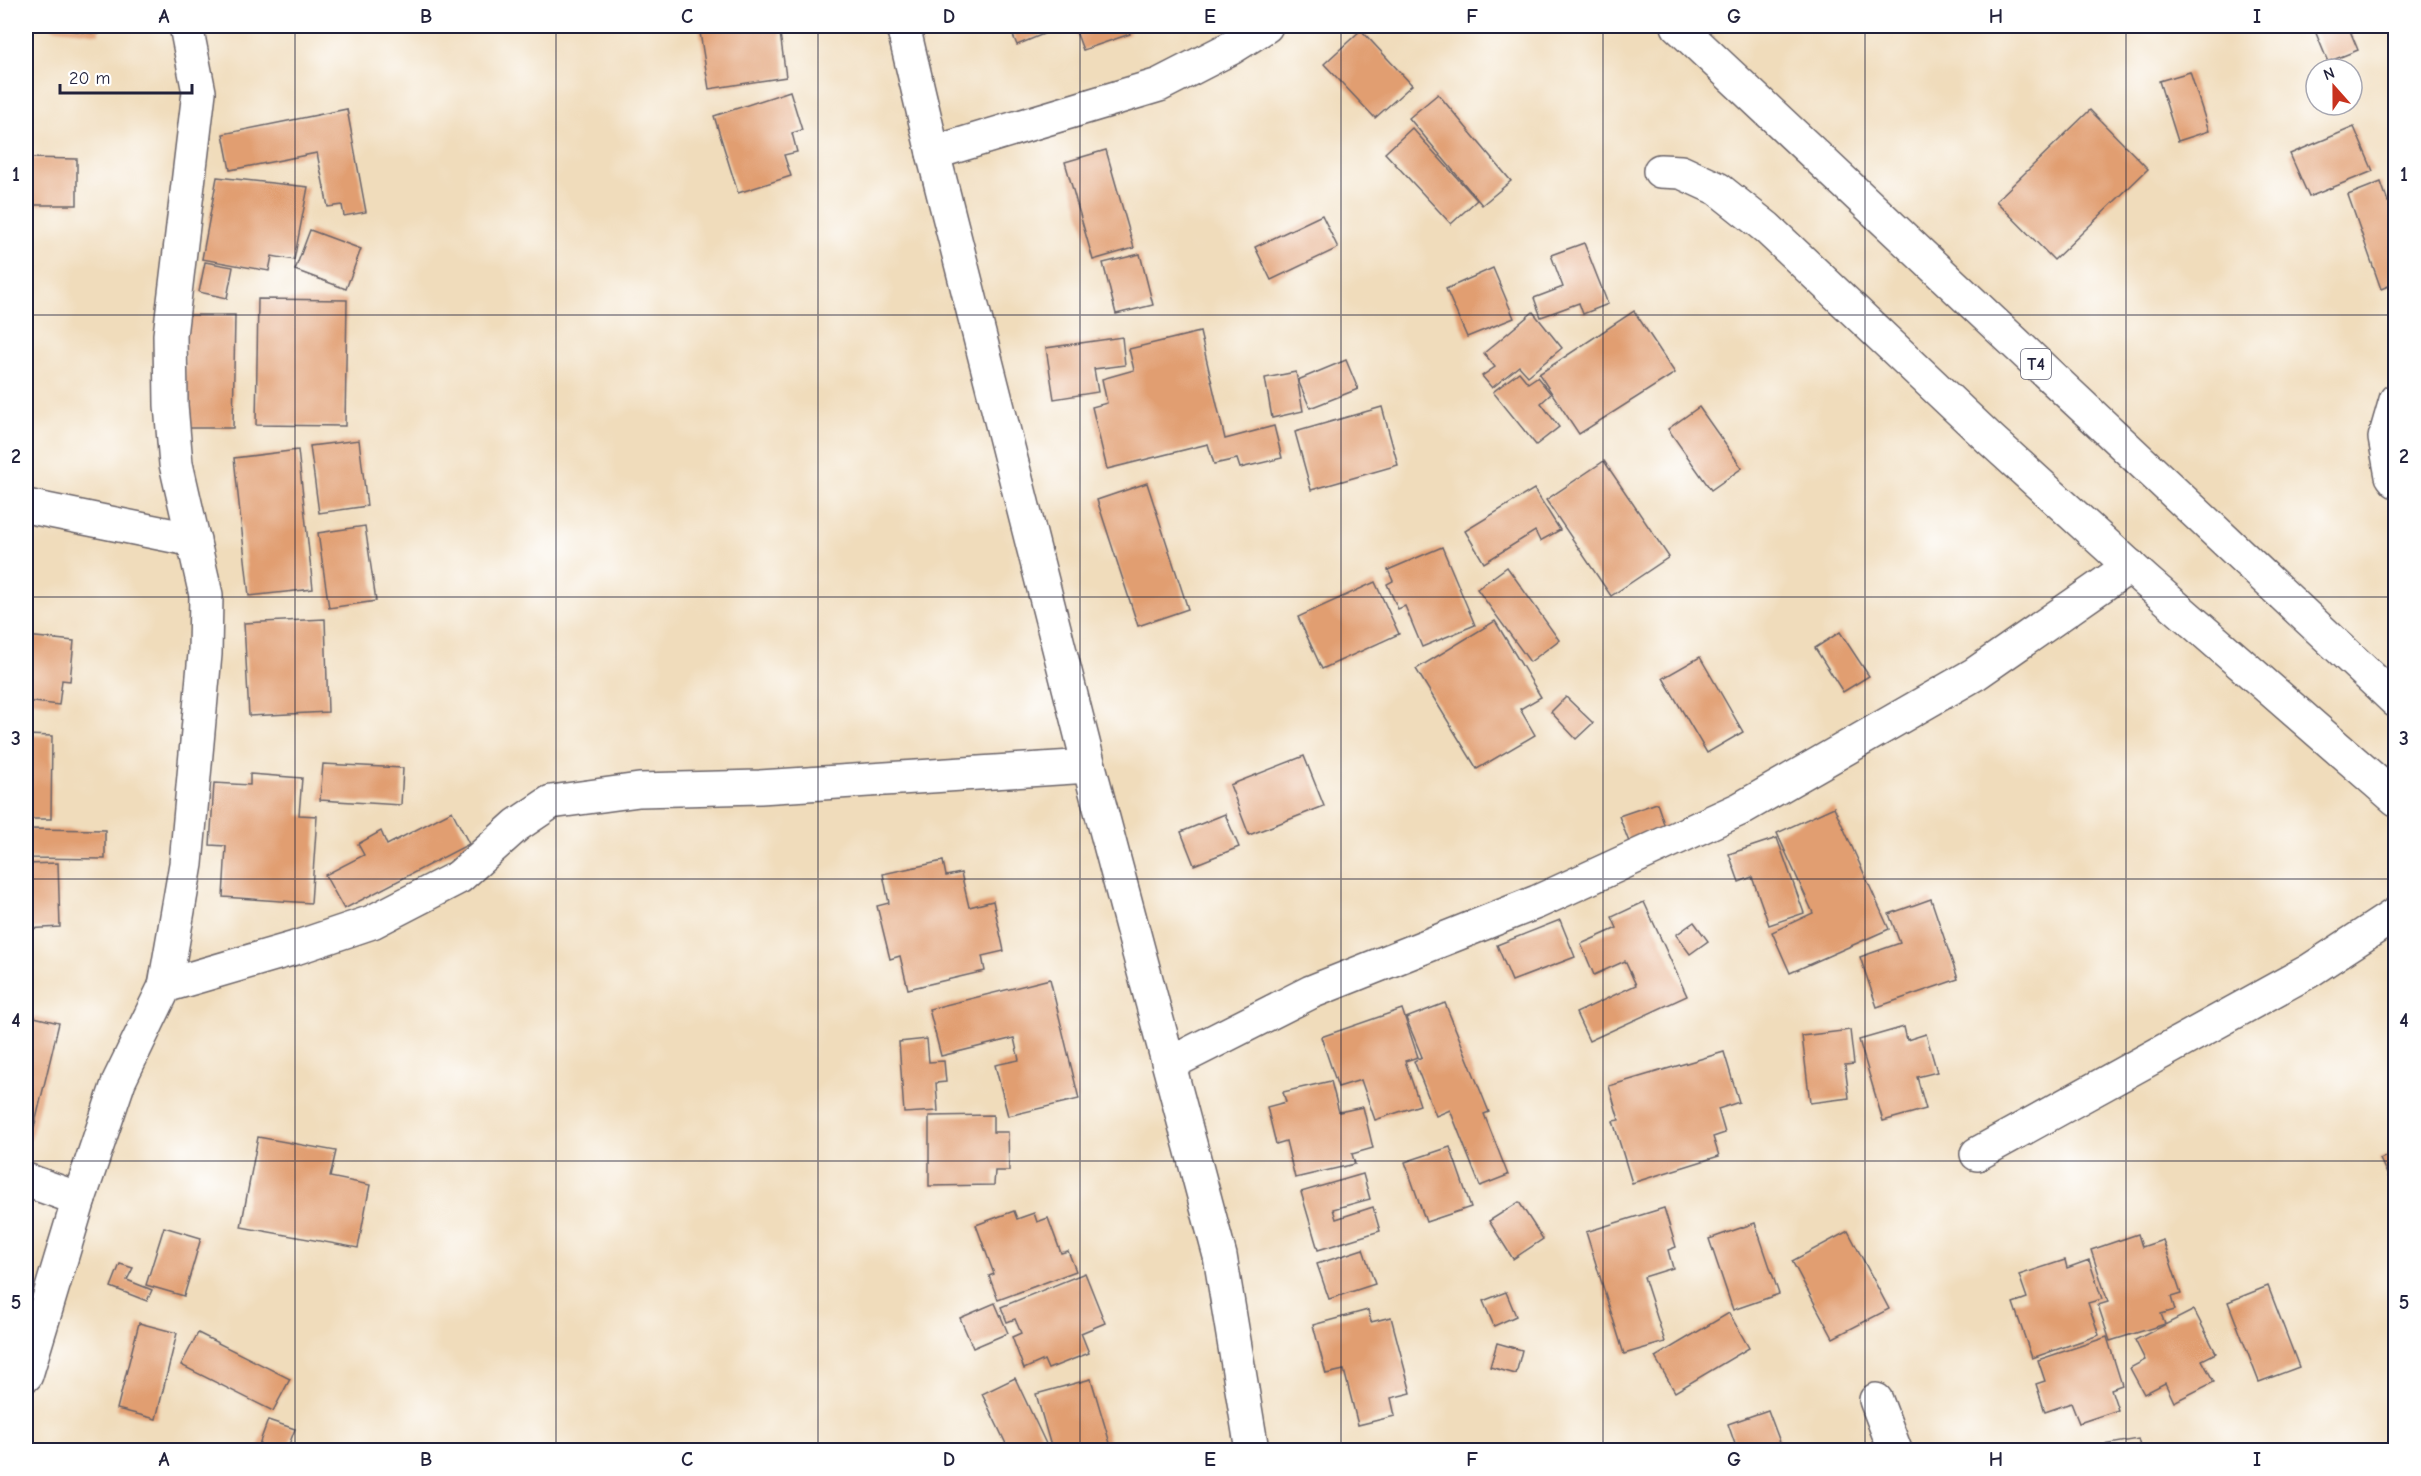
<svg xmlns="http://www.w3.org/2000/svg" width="2421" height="1476" font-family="'Comic Neue',sans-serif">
	<rect width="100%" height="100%" fill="#fff"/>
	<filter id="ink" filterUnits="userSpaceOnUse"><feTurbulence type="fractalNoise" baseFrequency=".0167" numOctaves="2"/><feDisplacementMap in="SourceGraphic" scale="12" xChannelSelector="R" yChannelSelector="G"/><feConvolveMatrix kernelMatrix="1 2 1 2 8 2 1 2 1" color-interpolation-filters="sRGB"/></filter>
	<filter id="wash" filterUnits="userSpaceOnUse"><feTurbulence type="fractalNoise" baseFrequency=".008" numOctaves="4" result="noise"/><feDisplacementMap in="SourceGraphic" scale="24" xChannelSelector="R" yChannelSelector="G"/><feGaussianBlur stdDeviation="1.35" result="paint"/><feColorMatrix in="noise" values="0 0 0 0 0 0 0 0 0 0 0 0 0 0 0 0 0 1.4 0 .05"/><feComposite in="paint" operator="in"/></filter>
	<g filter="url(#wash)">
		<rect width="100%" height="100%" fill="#f0dcbb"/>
		<g id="blocks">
			<!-- building -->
			<g fill="#e19e71">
				<polygon points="52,26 99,26 99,34 51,28"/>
				<polygon points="699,26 779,26 786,77 709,89"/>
				<polygon points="1009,26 1048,26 1051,31 1017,45"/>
				<polygon points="1074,26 1127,26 1130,34 1083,50"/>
				<polygon points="2313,26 2348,26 2358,50 2328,62"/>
				<polygon points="1361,30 1412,85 1375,118 1324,64"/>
				<polygon points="2190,72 2209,131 2178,141 2159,81"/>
				<polygon points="790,91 802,130 792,133 797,152 784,155 791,176 738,193 714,116"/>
				<polygon points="1438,94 1511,181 1482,205 1409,118"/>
				<polygon points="347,109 366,212 344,216 342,205 328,207 317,153 230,170 223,134"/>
				<polygon points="2090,110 2148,169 2054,260 1996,201"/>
				<polygon points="2354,127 2373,171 2309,197 2290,154"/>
				<polygon points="1412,128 1477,200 1451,224 1385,153"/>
				<polygon points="1106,150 1134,248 1093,260 1065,162"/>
				<polygon points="26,158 77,159 77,205 26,205"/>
				<polygon points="217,177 308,187 294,260 272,256 269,271 202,259"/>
				<polygon points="2381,182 2388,202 2396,200 2396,283 2381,289 2348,195"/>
				<polygon points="1322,215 1338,248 1271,280 1255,247"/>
				<polygon points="310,230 361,249 346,289 295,270"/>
				<polygon points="1584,243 1608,304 1583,314 1579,303 1541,317 1534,298 1563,287 1551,255"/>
				<polygon points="1140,254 1153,305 1116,314 1103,263"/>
				<polygon points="205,262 233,267 227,298 199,292"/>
				<polygon points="1493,268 1514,318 1467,337 1446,289"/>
				<polygon points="258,299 347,300 345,426 256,425"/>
				<polygon points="1634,311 1675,373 1579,434 1539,374"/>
				<polygon points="1533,312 1562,348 1528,376 1519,366 1492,388 1482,376 1495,367 1484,353"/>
				<polygon points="185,315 235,315 233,428 184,428"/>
				<polygon points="1200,332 1225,439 1274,426 1282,458 1240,468 1237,459 1214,464 1208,444 1107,469 1092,407 1107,403 1102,379 1134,370 1129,349"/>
				<polygon points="1122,337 1125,365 1094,369 1098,392 1054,399 1046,348"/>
				<polygon points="1346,360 1358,389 1310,408 1298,380"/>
				<polygon points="1296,372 1303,411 1272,418 1265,378"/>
				<polygon points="1519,372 1528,383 1537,377 1551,394 1541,403 1559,427 1536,445 1493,392"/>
				<polygon points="1382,407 1398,465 1311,490 1295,432"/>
				<polygon points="1699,407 1742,468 1711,490 1668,429"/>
				<polygon points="359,440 367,506 319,513 310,446"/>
				<polygon points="298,450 313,589 249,596 234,458"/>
				<polygon points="1604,461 1669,557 1611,596 1546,500"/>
				<polygon points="1147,483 1188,609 1138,626 1097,500"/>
				<polygon points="1534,489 1560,530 1540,541 1535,531 1484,563 1465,531"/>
				<polygon points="365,526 376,601 329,608 318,533"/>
				<polygon points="1442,547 1475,625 1422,647 1405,606 1398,609 1387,584 1393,581 1388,570"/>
				<polygon points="1507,567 1559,640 1530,662 1477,589"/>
				<polygon points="1375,582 1399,634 1322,669 1298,617"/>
				<polygon points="325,619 328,712 249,716 244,623"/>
				<polygon points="1495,621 1541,697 1520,709 1535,735 1477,769 1416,669"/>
				<polygon points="1840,632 1869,676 1843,692 1815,648"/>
				<polygon points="26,636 74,641 70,681 62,680 59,705 26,701"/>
				<polygon points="1700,657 1743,732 1707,753 1663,678"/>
				<polygon points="1566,697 1593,723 1576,739 1551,712"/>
				<polygon points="26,735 52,736 51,819 26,819"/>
				<polygon points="1304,756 1324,806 1249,835 1230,785"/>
				<polygon points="323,764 403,768 401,805 320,800"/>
				<polygon points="250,774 302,778 299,815 317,816 311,903 223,897 226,846 210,845 214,783 250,785"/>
				<polygon points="1657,803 1666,830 1629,842 1619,816"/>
				<polygon points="1834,807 1889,929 1790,973 1772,932 1813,913 1777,833"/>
				<polygon points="452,811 469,844 344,909 325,875 364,855 358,844 381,831 387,845"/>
				<polygon points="1225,814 1239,847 1194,865 1181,832"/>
				<polygon points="26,829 105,830 105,859 26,858"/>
				<polygon points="1777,838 1804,913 1769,925 1752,877 1739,882 1729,854"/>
				<polygon points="943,861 946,876 961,873 969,907 993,901 1004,951 982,956 985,971 908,989 900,956 890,959 877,906 889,903 883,874"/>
				<polygon points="58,863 60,927 26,929 26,864"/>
				<polygon points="1931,899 1958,979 1877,1007 1860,957 1900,943 1889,914"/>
				<polygon points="1644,902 1687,996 1589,1041 1576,1013 1636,985 1625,961 1594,975 1581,944 1617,928 1612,917"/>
				<polygon points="1560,920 1575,957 1512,981 1497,945"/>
				<polygon points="1694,922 1708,941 1690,954 1676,935"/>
				<polygon points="1050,979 1079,1099 1008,1116 995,1065 1019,1060 1014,1038 941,1056 929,1009"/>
				<polygon points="1445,1003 1489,1112 1484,1114 1508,1175 1480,1186 1450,1110 1436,1116 1414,1061 1422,1057 1406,1018"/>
				<polygon points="1402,1009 1418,1057 1405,1061 1420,1105 1375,1120 1361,1080 1338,1087 1321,1037"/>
				<polygon points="26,1015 59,1023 31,1140 26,1138"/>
				<polygon points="1904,1027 1907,1040 1926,1034 1937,1072 1917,1077 1926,1109 1883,1121 1859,1040"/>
				<polygon points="1850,1030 1854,1064 1845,1065 1849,1098 1810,1103 1802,1036"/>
				<polygon points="927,1039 929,1062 944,1061 946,1082 936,1083 938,1111 904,1113 899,1042"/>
				<polygon points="1724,1052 1739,1102 1718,1109 1725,1133 1713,1137 1719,1156 1632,1183 1613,1121 1619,1120 1609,1086"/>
				<polygon points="1331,1081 1339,1112 1363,1107 1373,1148 1352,1154 1355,1164 1295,1178 1286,1141 1276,1144 1267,1107 1286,1102 1283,1092"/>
				<polygon points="993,1115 993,1132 1008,1132 1009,1171 995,1171 994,1185 929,1186 929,1116"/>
				<polygon points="258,1137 336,1151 330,1177 370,1185 358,1248 241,1227"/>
				<polygon points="1450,1147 1471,1207 1426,1222 1405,1162"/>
				<polygon points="2396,1152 2396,1193 2380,1159"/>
				<polygon points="1363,1174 1370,1199 1333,1209 1336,1219 1373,1207 1380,1231 1318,1250 1301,1192"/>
				<polygon points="1519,1202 1543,1239 1513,1259 1489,1221"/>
				<polygon points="1664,1208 1676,1247 1668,1250 1673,1268 1644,1277 1665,1342 1624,1354 1586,1232"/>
				<polygon points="1014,1211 1017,1219 1034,1213 1037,1222 1048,1218 1061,1253 1068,1251 1076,1271 998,1300 989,1276 994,1274 976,1225"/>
				<polygon points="1755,1223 1779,1294 1733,1310 1709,1239"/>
				<polygon points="164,1227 201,1238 184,1296 146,1285"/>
				<polygon points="1848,1231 1889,1309 1833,1338 1792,1261"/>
				<polygon points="2138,1234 2142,1247 2163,1240 2181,1294 2171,1297 2175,1310 2161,1314 2165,1324 2110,1341 2098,1305 2108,1302 2091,1250"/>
				<polygon points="1363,1249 1375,1284 1329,1299 1317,1264"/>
				<polygon points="2065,1260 2067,1268 2089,1260 2102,1299 2088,1303 2099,1335 2032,1358 2013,1303 2027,1298 2019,1275"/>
				<polygon points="120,1264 133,1268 127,1280 152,1290 147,1301 111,1287"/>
				<polygon points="1085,1273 1105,1323 1081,1333 1089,1353 1048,1369 1044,1360 1024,1369 1012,1337 1021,1333 1015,1319 1007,1322 1001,1307"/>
				<polygon points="2268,1286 2299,1367 2259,1382 2228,1302"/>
				<polygon points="1506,1292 1516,1316 1494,1326 1483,1301"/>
				<polygon points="995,1303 1008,1333 973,1348 960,1318"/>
				<polygon points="1368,1310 1371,1322 1391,1317 1411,1393 1391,1398 1395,1416 1358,1425 1344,1370 1326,1374 1313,1325"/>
				<polygon points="2194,1310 2216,1353 2202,1360 2214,1382 2174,1402 2165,1383 2144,1394 2130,1368 2145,1360 2135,1340"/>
				<polygon points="1729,1313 1749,1348 1675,1392 1655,1357"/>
				<polygon points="139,1323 177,1333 156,1419 117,1409"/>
				<polygon points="198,1333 290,1379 273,1411 181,1365"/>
				<polygon points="2107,1337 2122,1385 2111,1389 2118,1410 2079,1423 2071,1403 2045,1412 2036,1384 2045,1381 2038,1360"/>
				<polygon points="1497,1343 1522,1350 1516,1374 1490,1367"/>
				<polygon points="1015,1378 1048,1448 1043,1450 1009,1450 982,1394"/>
				<polygon points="1091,1379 1112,1450 1052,1450 1036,1394"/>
				<polygon points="1768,1410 1783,1450 1737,1450 1728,1424"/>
				<polygon points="268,1420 295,1429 287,1450 257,1450"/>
				<polygon points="2138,1439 2141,1450 2105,1450 2104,1445"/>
			</g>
		</g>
	</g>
	<g filter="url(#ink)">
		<use href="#blocks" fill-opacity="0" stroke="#6a6368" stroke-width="1.5"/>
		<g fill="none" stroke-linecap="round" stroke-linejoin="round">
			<defs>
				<g id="minor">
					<polyline points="903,26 933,153 1089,766 1220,1256 1252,1450"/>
					<polyline points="933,153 1159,85 1231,48 1266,26"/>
					<polyline points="1660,171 1681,172 1718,189 1767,228 1990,439 2145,580 2396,799"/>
					<polyline points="2396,400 2385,438 2392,476 2396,481"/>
					<polyline points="26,506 194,540"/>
					<polyline points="165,986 186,864 205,654 206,595 176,464 171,405 170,335 199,92 186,26"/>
					<polyline points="1169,1064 1311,992 1537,902 1740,809 1975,674 2130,566"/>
					<polyline points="1977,1154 2309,971 2396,914"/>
					<polyline points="26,1180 79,1199"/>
					<polyline points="26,1375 79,1199 119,1081 165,986 295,948 372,922 459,877 517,825 551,802 639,790 760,787 1089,766"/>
					<polyline points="1876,1400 1895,1450"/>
				</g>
				<polyline id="highway" points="1678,26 2396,701"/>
			</defs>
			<!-- minor casing -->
			<use href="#minor" stroke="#6a6368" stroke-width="36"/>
			<!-- highway casing -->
			<use href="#highway" stroke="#6a6368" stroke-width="36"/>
			<!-- minor -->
			<use href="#minor" stroke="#fff" stroke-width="33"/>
			<!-- highway -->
			<use href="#highway" stroke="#fff" stroke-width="33"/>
		</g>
	</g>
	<!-- grid -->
	<path fill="none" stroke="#22223b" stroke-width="1.5" stroke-opacity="0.55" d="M295 26V1450M556 26V1450M818 26V1450M1080 26V1450M1341 26V1450M1603 26V1450M1865 26V1450M2126 26V1450M26 315H2396M26 597H2396M26 879H2396M26 1161H2396"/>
	<g text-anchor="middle" stroke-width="4.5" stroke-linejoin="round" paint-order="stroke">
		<!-- shield labels -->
		<rect fill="#fff" stroke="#646476" stroke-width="1.5" x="2021" y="349" width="30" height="30" rx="4.5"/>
		<g font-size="18" font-weight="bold" fill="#22223b">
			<text x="2036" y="370">T4</text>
		</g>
	</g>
	<!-- margin -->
	<rect width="2421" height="1476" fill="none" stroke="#fff" stroke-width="66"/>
	<!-- north arrow -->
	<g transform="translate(2334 87) rotate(339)"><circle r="28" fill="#ffffff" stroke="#a7a7b1" stroke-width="1.5"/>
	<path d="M0-4.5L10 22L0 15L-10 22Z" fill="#c8321e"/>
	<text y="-9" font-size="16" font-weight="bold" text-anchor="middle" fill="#22223b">N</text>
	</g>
	<!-- scale -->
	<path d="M60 84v9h132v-9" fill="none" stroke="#22223b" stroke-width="3"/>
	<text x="69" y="84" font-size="18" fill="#22223b" stroke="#ffffff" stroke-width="4.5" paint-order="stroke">20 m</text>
	<rect x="33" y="33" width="2355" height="1410" fill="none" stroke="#22223b" stroke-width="2"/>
	<g font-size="20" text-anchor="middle" font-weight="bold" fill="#22223b">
		<text x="164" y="23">A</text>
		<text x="426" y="23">B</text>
		<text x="687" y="23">C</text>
		<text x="949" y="23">D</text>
		<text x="1210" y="23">E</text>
		<text x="1472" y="23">F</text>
		<text x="1734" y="23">G</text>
		<text x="1996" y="23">H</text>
		<text x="2257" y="23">I</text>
		<text x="16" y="181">1</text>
		<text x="2404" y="181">1</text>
		<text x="16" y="463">2</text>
		<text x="2404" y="463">2</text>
		<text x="16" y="745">3</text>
		<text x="2404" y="745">3</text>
		<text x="16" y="1027">4</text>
		<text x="2404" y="1027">4</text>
		<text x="16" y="1309">5</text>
		<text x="2404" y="1309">5</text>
		<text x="164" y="1466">A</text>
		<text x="426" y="1466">B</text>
		<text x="687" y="1466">C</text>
		<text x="949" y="1466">D</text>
		<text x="1210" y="1466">E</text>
		<text x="1472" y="1466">F</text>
		<text x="1734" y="1466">G</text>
		<text x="1996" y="1466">H</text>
		<text x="2257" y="1466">I</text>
	</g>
</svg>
